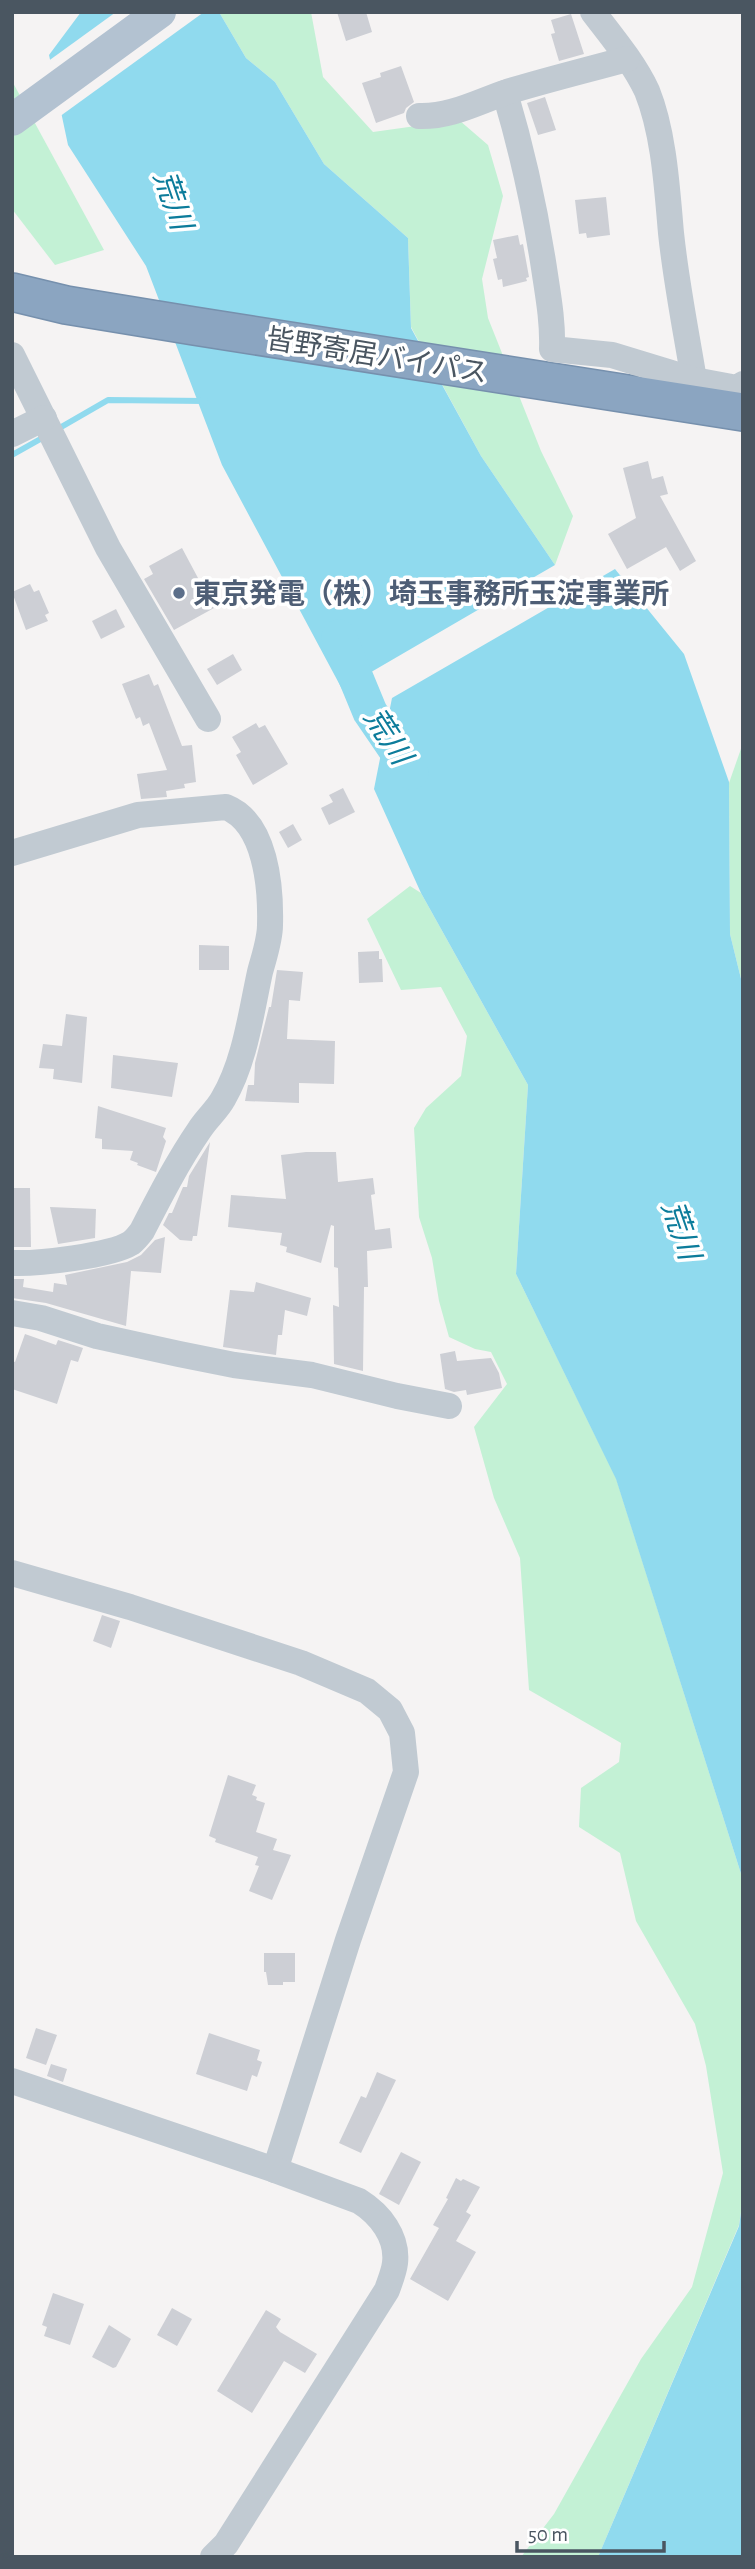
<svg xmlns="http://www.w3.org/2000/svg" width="755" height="2569" font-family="'Alegreya Sans','Noto Sans JP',sans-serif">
	<rect width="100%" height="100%" fill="#f5f3f3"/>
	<!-- green -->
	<g fill="#c3f1d5">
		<polygon points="219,12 311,12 323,77 373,132 459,120 488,145 503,196 482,279 488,318 541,451 573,516 555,565 481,456 411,327 408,238 324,164 275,82 246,58"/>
		<polygon points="12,81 104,250 55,265 12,209"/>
		<polygon points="743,743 743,987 730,934 729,783"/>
		<polygon points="410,886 421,893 528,1085 516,1274 616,1478 743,1880 743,2199 739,2225 598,2557 521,2557 554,2514 641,2359 692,2287 723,2173 706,2066 695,2024 636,1921 620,1853 579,1827 581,1788 619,1762 621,1743 529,1690 520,1558 494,1498 474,1427 507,1384 491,1352 475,1349 449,1337 439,1301 432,1258 419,1217 414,1128 426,1108 461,1076 467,1036 441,987 401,990 367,919"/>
	</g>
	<!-- water -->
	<g fill="#90daee">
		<polygon points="81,12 219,12 246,58 275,82 324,164 408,238 411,328 481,456 555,565 342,689 222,465 146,266 68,145 49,55"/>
		<polygon points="615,569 684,654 729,782 730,934 743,987 743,1880 616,1479 516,1274 528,1085 421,893 374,789 392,698"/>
		<polygon points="743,2199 743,2557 598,2557 739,2226"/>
	</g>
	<!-- pier -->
	<polygon fill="#f5f3f3" points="116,12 204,12 59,117 47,62"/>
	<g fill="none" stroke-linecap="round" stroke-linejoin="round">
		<!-- stream -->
		<g stroke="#90daee" stroke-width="6">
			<polyline points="56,430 108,400 205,401"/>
			<polyline points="12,455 44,437"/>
		</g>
		<!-- river -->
		<polyline stroke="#90daee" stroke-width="35" points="339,637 370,712 411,772"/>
	</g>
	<!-- building -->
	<g fill="#cdcfd5">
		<polygon points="337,12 366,12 372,32 346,41"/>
		<polygon points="571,14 584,54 559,61 551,34 555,33 551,20"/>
		<polygon points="401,66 414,102 406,108 404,113 376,123 362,83 381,77 380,73"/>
		<polygon points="545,97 556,130 538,135 527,103"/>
		<polygon points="606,197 610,235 587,238 586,233 579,234 575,200"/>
		<polygon points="518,235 520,245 523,244 529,277 526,278 527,281 503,287 502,279 498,280 493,259 497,258 493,240"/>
		<polygon points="648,461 652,479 663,476 668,494 660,496 696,561 680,571 666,547 627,569 608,534 636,518 623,468"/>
		<polygon points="182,548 214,608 174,630 144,579 153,574 149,566"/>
		<polygon points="30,584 34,592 39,590 49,613 45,615 48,621 26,630 12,592"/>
		<polygon points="116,609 125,627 101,639 92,621"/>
		<polygon points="233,654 242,670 217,685 207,669"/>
		<polygon points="149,674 154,686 158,684 182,746 192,745 196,782 184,784 185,788 166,791 167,797 141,799 137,774 167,770 149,723 143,726 140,717 136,719 122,684"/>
		<polygon points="256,723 259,728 265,725 288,764 253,785 236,755 241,752 232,737"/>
		<polygon points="343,788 355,812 329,825 321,808 333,802 329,795"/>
		<polygon points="293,824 302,840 288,848 279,832"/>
		<polygon points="199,945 229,946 229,970 199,970"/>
		<polygon points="379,951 379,959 382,959 383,982 359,983 358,952"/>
		<polygon points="277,970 303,972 300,1001 289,1000 287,1039 335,1041 334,1084 299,1083 299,1103 245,1101 248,1085 254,1085 255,1063 269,1007 271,1007"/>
		<polygon points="66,1014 87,1017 82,1083 53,1079 54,1069 39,1068 43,1044 62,1046"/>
		<polygon points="113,1055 178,1063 172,1097 111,1088"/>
		<polygon points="98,1106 166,1128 163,1137 166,1141 156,1172 137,1165 138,1163 130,1160 133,1151 102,1149 102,1139 95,1138"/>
		<polygon points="210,1142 197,1236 193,1236 192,1241 180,1240 163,1225 169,1213 172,1213 183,1187 187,1187 189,1176"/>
		<polygon points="306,1152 336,1152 338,1182 373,1178 375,1194 371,1195 375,1230 390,1228 392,1248 367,1251 368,1287 364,1287 363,1371 334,1364 333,1305 339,1307 338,1268 334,1267 334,1226 331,1225 321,1263 286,1252 287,1247 280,1245 282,1233 228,1227 231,1195 286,1199 281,1155"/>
		<polygon points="12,1188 30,1188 31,1247 12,1247"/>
		<polygon points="50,1207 96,1209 95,1238 58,1244"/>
		<polygon points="165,1237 161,1273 131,1271 126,1326 46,1303 12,1298 12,1279 24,1279 23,1287 53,1292 54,1283 67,1285 65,1275 127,1262 141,1255 155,1240"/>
		<polygon points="256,1282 311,1298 307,1316 285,1310 282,1335 278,1335 276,1355 223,1347 230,1290 254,1292"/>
		<polygon points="25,1334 56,1345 58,1340 83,1348 78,1362 71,1360 57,1404 12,1389 12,1361 15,1362"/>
		<polygon points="455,1351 457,1361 491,1358 499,1373 502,1388 467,1395 466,1390 454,1392 445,1389 440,1354"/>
		<polygon points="102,1615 120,1621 111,1648 93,1641"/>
		<polygon points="228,1775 256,1785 252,1795 257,1797 256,1800 265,1803 256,1832 277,1839 273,1850 291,1855 272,1900 249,1891 259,1866 255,1865 258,1857 215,1842 216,1839 209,1836"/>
		<polygon points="264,1953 295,1953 295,1982 283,1982 283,1985 268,1985 266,1972 264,1972"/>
		<polygon points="36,2028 57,2035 46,2065 26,2058"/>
		<polygon points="209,2033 260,2050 257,2060 262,2062 257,2077 252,2075 247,2091 196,2074"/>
		<polygon points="51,2064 67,2069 63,2082 47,2076"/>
		<polygon points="377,2072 396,2080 361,2153 339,2143 361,2096 366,2098"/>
		<polygon points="401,2152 421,2162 399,2205 379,2194"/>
		<polygon points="456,2178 461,2181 463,2179 480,2187 466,2212 471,2215 456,2241 476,2252 448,2301 410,2279 439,2228 433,2225 448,2199 446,2198"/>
		<polygon points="53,2293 84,2304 70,2345 44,2336 47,2327 42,2325"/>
		<polygon points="172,2308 192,2319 177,2346 157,2335"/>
		<polygon points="266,2310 281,2319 276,2327 280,2332 317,2354 305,2373 284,2361 252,2413 217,2391"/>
		<polygon points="109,2325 131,2339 116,2367 113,2368 92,2357"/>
	</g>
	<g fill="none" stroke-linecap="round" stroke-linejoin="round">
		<defs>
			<polyline id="highway" points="12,292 66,305 194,326 743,412"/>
		</defs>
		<!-- highway casing -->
		<use href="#highway" stroke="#7690ad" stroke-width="40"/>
		<!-- minor -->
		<g stroke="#c1cad2" stroke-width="26">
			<path d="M593 12C612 37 634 63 647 91 664 133 667 188 671 233 676 282 686 331 694 380"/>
			<path d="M505 93C522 150 535 209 544 268 548 295 553 321 552 349L612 355 694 380 737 388 743 384"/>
			<path d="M419 116C451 117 477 102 507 92 546 80 587 70 627 59"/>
			<polyline points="12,355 108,548 208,719"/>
			<polyline points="12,434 44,418"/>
			<path d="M12 853 138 815 226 807C266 823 271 887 270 925 270 940 264 957 260 972 251 1013 245 1062 223 1099 217 1110 207 1118 200 1129 178 1161 160 1196 142 1231 139 1235 135 1240 131 1243 110 1256 37 1264 12 1263"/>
			<polyline points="12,1313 41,1318 97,1336 179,1354 234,1365 312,1375 397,1396 449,1406"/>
			<polyline points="12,1573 130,1607 301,1663 367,1691 390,1710 402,1733 406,1772 348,1940 275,2170"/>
			<path d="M12 2081 275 2170 359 2201C380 2214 398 2237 395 2263 394 2272 390 2281 387 2290L226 2544 213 2557"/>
		</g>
		<!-- major -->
		<polyline stroke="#b3c2d1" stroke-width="32" points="12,120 160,12"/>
		<!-- highway -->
		<use href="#highway" stroke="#8ba5c1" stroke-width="37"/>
	</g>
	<!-- markers -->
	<circle fill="#5c6f8a" stroke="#fff" stroke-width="2.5" cx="179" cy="593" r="7"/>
	<g text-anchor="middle" stroke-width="7" stroke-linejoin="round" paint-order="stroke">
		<!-- street labels -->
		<g font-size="28" fill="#4a5661" stroke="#fff">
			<text transform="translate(377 355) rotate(9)" y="10">皆野寄居バイパス</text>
		</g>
		<!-- service labels -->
		<g font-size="28" font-weight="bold" fill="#4e5e75" stroke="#fff" text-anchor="start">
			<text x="193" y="603">東京発電（株）埼玉事務所玉淀事業所</text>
		</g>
		<!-- water labels -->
		<g font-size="30" font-style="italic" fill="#0c7c9b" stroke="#fff">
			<text transform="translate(173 200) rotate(71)" y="10">荒川</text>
			<text transform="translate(388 736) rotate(57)" y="10">荒川</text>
			<text transform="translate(681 1230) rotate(71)" y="10">荒川</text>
		</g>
	</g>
	<!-- border -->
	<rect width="755" height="2569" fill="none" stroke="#4a5661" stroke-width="28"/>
	<!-- scale -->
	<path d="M517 2541v10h147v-10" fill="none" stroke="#4a5661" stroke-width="3.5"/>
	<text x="528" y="2541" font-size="21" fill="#4a5661" stroke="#ffffff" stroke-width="5" paint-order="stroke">50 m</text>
</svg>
